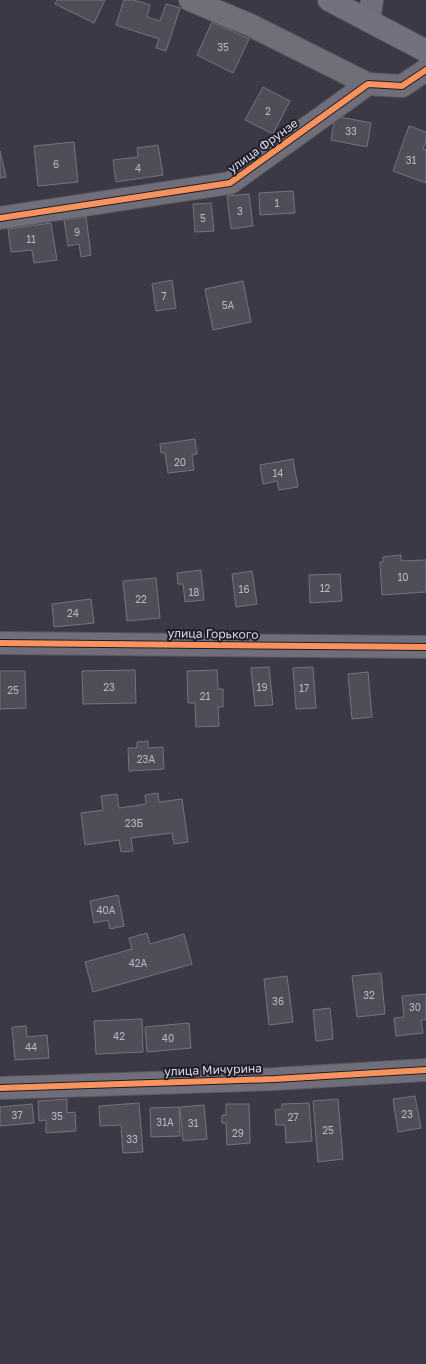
<svg xmlns="http://www.w3.org/2000/svg" width="426" height="1364" font-family="'Golos Text',sans-serif">
	<rect width="100%" height="100%" fill="#3a3945"/>
	<!-- building -->
	<g fill="#4e4d58" stroke="#74737f">
		<polygon points="57,0 105,0 94,23 55,4"/>
		<polygon points="124,0 134,0 150,5 147,17 160,21 166,4 180,8 166,51 156,48 159,39 116,25"/>
		<polygon points="212,22 249,39 233,73 197,55"/>
		<polygon points="263,87 290,101 273,134 245,120"/>
		<polygon points="335,116 371,123 367,147 331,140"/>
		<polygon points="409,126 426,132 426,141 423,149 426,150 426,183 393,171"/>
		<polygon points="74,142 78,182 38,186 34,146"/>
		<polygon points="158,145 163,175 116,182 113,160 138,157 137,148"/>
		<polygon points="0,151 6,177 0,178"/>
		<polygon points="293,191 295,213 260,215 259,193"/>
		<polygon points="249,194 253,226 231,229 227,196"/>
		<polygon points="211,203 214,231 195,232 193,204"/>
		<polygon points="86,217 91,255 81,257 79,244 68,246 64,220"/>
		<polygon points="51,223 57,260 34,263 32,250 11,252 8,229"/>
		<polygon points="172,280 176,308 156,311 152,284"/>
		<polygon points="243,281 251,322 213,330 205,289"/>
		<polygon points="195,439 197,454 192,455 194,470 168,473 165,453 161,453 160,444"/>
		<polygon points="293,459 298,487 279,490 277,481 263,484 260,465"/>
		<polygon points="401,555 401,561 426,560 426,592 382,595 380,562 383,562 383,557"/>
		<polygon points="201,570 204,600 185,602 183,584 178,584 177,573"/>
		<polygon points="252,571 257,604 236,607 232,574"/>
		<polygon points="340,574 342,601 310,603 309,575"/>
		<polygon points="156,578 160,618 127,621 123,581"/>
		<polygon points="91,599 94,623 54,627 52,604"/>
		<polygon points="269,667 273,705 255,706 251,668"/>
		<polygon points="313,667 316,708 296,709 293,668"/>
		<polygon points="135,670 136,703 83,704 82,671"/>
		<polygon points="217,670 218,689 223,689 223,707 218,707 219,726 196,727 195,703 188,703 187,671"/>
		<polygon points="0,671 25,671 26,708 0,709"/>
		<polygon points="368,672 372,717 352,719 348,674"/>
		<polygon points="148,741 148,748 163,747 164,769 129,771 128,748 137,748 137,742"/>
		<polygon points="158,793 159,802 182,799 188,842 174,844 172,833 131,838 133,851 121,852 119,840 85,845 81,813 103,810 101,796 117,794 119,808 146,804 145,795"/>
		<polygon points="118,895 124,926 110,929 108,920 94,923 90,901"/>
		<polygon points="147,933 150,944 184,934 192,964 93,992 85,962 132,949 129,938"/>
		<polygon points="381,973 385,1014 357,1017 352,976"/>
		<polygon points="287,976 293,1022 269,1025 264,979"/>
		<polygon points="426,994 426,1020 421,1020 423,1033 396,1036 394,1018 404,1017 402,996"/>
		<polygon points="330,1008 333,1039 316,1041 313,1010"/>
		<polygon points="142,1019 143,1052 96,1054 94,1021"/>
		<polygon points="189,1023 191,1048 147,1052 145,1027"/>
		<polygon points="26,1026 27,1037 47,1035 49,1058 15,1060 12,1027"/>
		<polygon points="415,1096 421,1128 398,1132 393,1099"/>
		<polygon points="67,1099 67,1113 75,1112 76,1131 46,1133 46,1120 39,1121 38,1101"/>
		<polygon points="338,1099 343,1159 318,1162 313,1101"/>
		<polygon points="139,1103 143,1152 123,1153 121,1125 100,1126 99,1106"/>
		<polygon points="309,1103 312,1141 286,1143 285,1125 276,1125 275,1110 282,1109 282,1104"/>
		<polygon points="32,1104 34,1123 0,1126 0,1107"/>
		<polygon points="226,1104 249,1104 250,1143 227,1145 226,1123 222,1123 222,1115 226,1115"/>
		<polygon points="204,1105 207,1139 183,1141 180,1107"/>
		<polygon points="179,1107 180,1136 151,1137 150,1108"/>
	</g>
	<g fill="none" stroke-linecap="round" stroke-linejoin="round">
		<defs>
			<g id="minor">
				<polyline points="190,0 248,24 368,84"/>
				<polyline points="369,21 372,0"/>
				<polyline points="0,218 230,183 368,84 402,86 426,70"/>
				<polyline points="0,643 426,647"/>
				<polyline points="0,1088 275,1079 426,1070"/>
			</g>
			<polyline id="major" points="329,0 426,51"/>
		</defs>
		<!-- minor casing -->
		<use href="#minor" stroke="#575661" stroke-width="24"/>
		<!-- major casing -->
		<use href="#major" stroke="#575661" stroke-width="24"/>
		<!-- minor -->
		<use href="#minor" stroke="#706f79" stroke-width="22"/>
		<!-- major -->
		<use href="#major" stroke="#727180" stroke-width="22"/>
		<defs>
			<g id="cycleway">
				<polyline points="0,218 230,183 368,84 402,86 426,70"/>
				<polyline points="0,643 426,647"/>
				<polyline points="0,1088 275,1079 426,1070"/>
			</g>
		</defs>
		<!-- cycleway casing -->
		<use href="#cycleway" stroke="#1e1d28" stroke-width="8"/>
		<!-- cycleway -->
		<use href="#cycleway" stroke="#f8935d" stroke-width="6"/>
	</g>
	<g text-anchor="middle" stroke-width="4" stroke-linejoin="round" paint-order="stroke">
		<!-- number labels -->
		<g font-size="10" fill="#b8b7c6">
			<text x="223" y="51">35</text>
			<text x="268" y="115">2</text>
			<text x="351" y="135">33</text>
			<text x="411" y="164">31</text>
			<text x="56" y="168">6</text>
			<text x="138" y="172">4</text>
			<text x="277" y="207">1</text>
			<text x="240" y="215">3</text>
			<text x="203" y="222">5</text>
			<text x="77" y="236">9</text>
			<text x="31" y="243">11</text>
			<text x="164" y="300">7</text>
			<text x="228" y="309">5А</text>
			<text x="180" y="466">20</text>
			<text x="278" y="477">14</text>
			<text x="403" y="581">10</text>
			<text x="325" y="592">12</text>
			<text x="244" y="593">16</text>
			<text x="194" y="596">18</text>
			<text x="141" y="603">22</text>
			<text x="73" y="617">24</text>
			<text x="109" y="691">23</text>
			<text x="262" y="691">19</text>
			<text x="304" y="692">17</text>
			<text x="13" y="694">25</text>
			<text x="205" y="700">21</text>
			<text x="146" y="763">23А</text>
			<text x="134" y="827">23Б</text>
			<text x="106" y="914">40А</text>
			<text x="138" y="967">42А</text>
			<text x="369" y="999">32</text>
			<text x="278" y="1005">36</text>
			<text x="415" y="1011">30</text>
			<text x="119" y="1040">42</text>
			<text x="168" y="1042">40</text>
			<text x="31" y="1051">44</text>
			<text x="407" y="1118">23</text>
			<text x="17" y="1119">37</text>
			<text x="57" y="1120">35</text>
			<text x="293" y="1121">27</text>
			<text x="165" y="1126">31А</text>
			<text x="193" y="1127">31</text>
			<text x="328" y="1134">25</text>
			<text x="238" y="1137">29</text>
			<text x="132" y="1143">33</text>
		</g>
		<!-- street labels -->
		<g font-size="12" fill="#dbdaea" stroke="#1e1d28">
			<text transform="translate(263 146) rotate(-36)" y="4">улица Фрунзе</text>
			<text transform="translate(213 634) rotate(1)" y="4">улица Горького</text>
			<text transform="translate(213 1070) rotate(-2)" y="4">улица Мичурина</text>
		</g>
	</g>
</svg>
